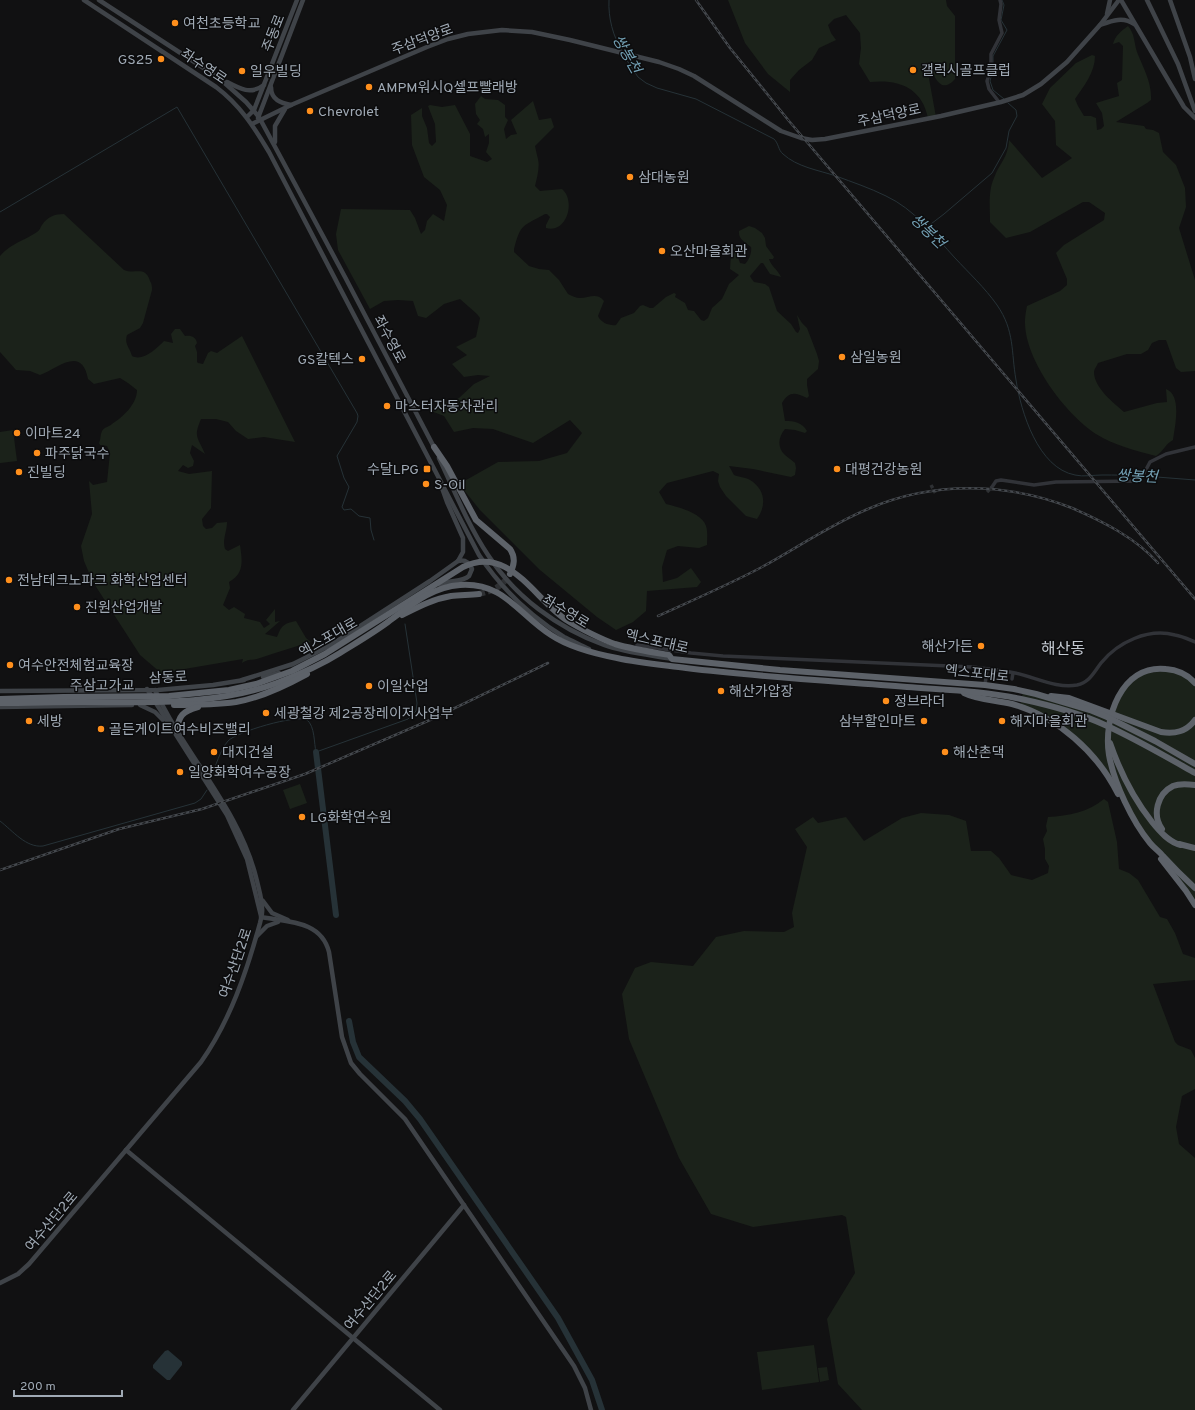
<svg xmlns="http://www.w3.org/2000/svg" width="1195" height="1410" font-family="Overpass,'Noto Sans KR',sans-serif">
	<rect width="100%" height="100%" fill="#111112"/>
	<!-- green -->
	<g fill="#1b221a">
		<path d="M728 0H946L947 6 955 16V79C939 97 934 72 926 62L936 117 928 118C922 88 899 79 870 82L859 64 861 48 860 33 846 15 834 19 828 25 831 33 836 40 819 48 812 60 799 70 790 80V92L768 74 745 43Z"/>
		<path d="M1128 26C1135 34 1134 43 1137 52 1143 68 1152 82 1151 100L1147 103 1116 122 1144 126 1146 129 1153 130 1159 133 1163 152 1176 165 1185 188 1186 207 1179 228 1195 280V371L1181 372 1176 368 1166 340H1159L1152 343 1148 350 1141 354H1127L1098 363C1097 366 1094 369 1094 372 1094 388 1114 403 1124 412L1157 403 1167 402 1166 389C1182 395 1175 426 1173 440 1165 444 1164 451 1156 456 1136 451 1114 445 1096 434 1065 414 1024 359 1025 321 1025 316 1026 311 1027 306L1060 291 1067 285V279L1056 253 1064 245 1104 220 1105 213 1089 202H1083L1030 232 1006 238 990 222C990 208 988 191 994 178 1000 162 1008 158 1009 140L1042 178 1072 158 1056 145 1055 121 1042 104 1050 88 1076 63 1092 55 1095 56C1095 72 1084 86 1075 99L1078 106 1084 116H1091L1096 118 1097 130 1101 129 1104 126 1102 113 1096 103 1119 96 1117 83 1122 80 1123 46 1119 42 1113 44C1115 36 1121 31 1128 26Z"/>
		<path d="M481 96 485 99 498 100 505 105V117L508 120 504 129 506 139 511 135 517 134 511 120 533 101 539 120 551 118 554 127 535 146C536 151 537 155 538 159 540 167 537 178 535 186L540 191 562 189C564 191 566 193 567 196 573 211 563 233 546 228V225L550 217 547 214H545C522 227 521 223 514 249V252L529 266 539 269 549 270 559 280 568 294C572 296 576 298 580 298 589 298 597 292 604 301L598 316C601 323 610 326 616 325L621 318 634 313 640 306 643 305 650 308H653L666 297 674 293 676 294 675 297 685 303 688 310 694 311 701 320 704 321 708 318 712 308 722 299 729 284 739 275 730 269 731 254 734 246 740 263 745 264C749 260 752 253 751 247 745 242 738 239 739 231L749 226 755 228 762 233 765 238 766 246 774 257 773 259H769C771 266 778 270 781 277L770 274 763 263H761L750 276 751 278 754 282 765 284 769 287 777 311 791 324 796 332 798 333 800 329 797 315 802 323 807 328 817 354 819 361 818 369 807 379V385L809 396 807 398C795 392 789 391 782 403L785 421C794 421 802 422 807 431L805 433 795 430 785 429C778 437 777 448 785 455 788 458 792 460 795 463L796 468 795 475 791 477 753 469 729 466 734 475C739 477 745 477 750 480 765 489 767 505 757 519L746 516 726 496 720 487 718 481 719 474 713 471 667 483 659 492 666 504C678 507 702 513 706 526 708 532 707 539 707 545L699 548 678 546 667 550 662 567 663 582 677 578 691 568 701 582 697 587 647 591 646 611 633 622 616 630 597 617 540 570 480 510 459 484 498 462 539 461 567 453 582 433 570 420 533 443 493 429 473 428 454 432 444 416 423 408 427 409 459 398 474 384 490 376 478 375 464 377 452 364 467 355 456 347 476 337 480 318 477 314 460 299 444 304 426 318 418 316 413 301 398 300 384 301 370 309 338 250 336 234 341 209 410 210 415 218 421 234 425 230 427 221 433 214 444 221 447 205 440 190 424 177 412 145 411 115 422 108V116L427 128 429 143 432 146 436 142 435 124 428 106 430 105 442 107 455 105 470 134V156L487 162 492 159 486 152 489 143V134L485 137 483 129 477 124 480 120 476 114 475 104Z"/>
		<path d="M64 214 124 270C135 275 145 265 150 281 152 284 152 287 152 290L143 323 140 328 127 335C124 344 130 348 132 356 143 362 157 348 164 341L173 343 171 334 175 329H180L185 336C191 335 196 337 197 343L195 346 197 352V362L198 363 203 364 208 353 211 351 217 353 242 336 295 442 264 437 248 439 236 431 228 422 216 419H201C193 438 198 437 205 454L192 445 190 453 194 461 193 466 188 468 183 465 178 471 189 474 212 471 211 508 202 519 203 526 206 529 212 528 217 523 227 522C227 532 222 540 225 549L228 551 240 545C242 560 245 573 229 582L230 588 223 605 229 610 234 607 245 614 244 618 260 622 264 628 270 624 266 620 275 609V622L280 621 265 634 277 637C282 625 283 624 296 621L306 638 311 642C294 647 277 652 260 658 252 661 249 658 242 663L243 659 161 673 140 655 93 582 84 561 81 546 92 514 89 481 93 485 107 482 110 453 107 446 100 445 99 443C101 439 100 435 102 431 104 427 109 427 112 424 123 417 137 404 137 390L128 383 120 378 94 384 88 379C82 345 58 368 40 375L30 371 16 370 0 352V256C13 242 22 242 37 232 40 230 40 228 42 225 47 217 55 214 64 214Z"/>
		<polygon points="13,430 17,461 0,463 0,432"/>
		<polygon points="1172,670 1195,683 1195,905 1186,891 1157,853 1104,770 1059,727 1020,707 1023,691 1112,713 1117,698 1140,674"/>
		<polygon points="300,784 307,803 290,809 283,790"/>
		<path d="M1104 799 1108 802 1117 842 1119 869 1129 873 1138 880 1160 917 1167 919 1175 933 1183 954 1195 958V980L1153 984 1175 1042 1178 1045 1191 1050 1195 1058V1089L1182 1096 1176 1127 1179 1144 1195 1158V1410H862L838 1384 827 1319 855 1273 846 1217 842 1215 753 1227 711 1214 679 1158 629 1039 622 994 635 968 651 962 693 966 716 937 744 931 784 932 794 927 792 913 807 847 795 829 813 817 818 823 846 817 864 841 902 818 921 813 949 815 966 821 971 851H991L999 858 1011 875 1032 880 1048 873 1049 866 1045 859V849L1043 839 1047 831 1046 826 1048 817C1069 816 1088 812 1104 799Z"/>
		<polygon points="814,1345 819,1382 762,1390 757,1352"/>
		<polygon points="827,1367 829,1380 820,1382 818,1368"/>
	</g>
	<!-- water -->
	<polygon fill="#263237" points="168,1350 182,1362 182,1365 170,1380 167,1380 153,1368 153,1365 165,1351"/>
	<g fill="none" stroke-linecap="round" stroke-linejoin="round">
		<!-- stream -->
		<g stroke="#263237" stroke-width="1">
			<path d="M609 0C608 18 613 36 622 51"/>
			<polyline points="1002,0 1004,5 1001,20 1007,30 993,56 993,70 990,81 993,90 1004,99"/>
			<path d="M624 56 638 77 646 83 657 88 696 99 774 139C779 144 778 150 783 154 797 167 818 170 836 176 852 182 870 188 886 196 914 209 934 235 955 258 969 273 985 288 997 305 1015 331 1011 352 1016 380 1021 412 1038 468 1075 475 1083 477 1093 475 1102 475 1115 475 1128 475 1141 476"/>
			<polyline points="0,212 177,107 357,413 358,416 357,422 337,456 344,478 349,487 342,507 344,510 351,509 359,516 370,518 371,530 374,540"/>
			<polyline points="927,227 944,214 992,173 1006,148 1009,131 1017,116 1016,110 1008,103"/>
			<polyline points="1144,476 1195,480"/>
			<path d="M211 777C216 766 220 750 228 741 236 732 297 714 307 720 315 726 314 744 316 752L408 719 416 711 417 703 405 624"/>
			<path d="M0 821C13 831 26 848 43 846L195 803 201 799 207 790"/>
		</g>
		<!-- river -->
		<g stroke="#263237" stroke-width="6">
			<polyline points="316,752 336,915"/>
			<polyline points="349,1021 353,1042 359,1057 405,1101 420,1119 558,1318 592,1380 602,1410"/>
		</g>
		<!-- street-tunnel -->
		<g stroke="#2e3033" stroke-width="3.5" stroke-dasharray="3.5 2" stroke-linecap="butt">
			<polyline points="931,485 936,494"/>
			<polyline points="987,492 992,487"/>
		</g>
		<!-- highway-tunnel -->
		<path stroke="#2e3033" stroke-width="6" stroke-dasharray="6 3" stroke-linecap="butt" d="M479 594C492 591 502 587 509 575"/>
		<!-- street -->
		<g stroke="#313338" stroke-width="3.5">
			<polyline points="999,102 989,89 987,81 991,69 991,54 1002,33 999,20 1001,4 1000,0"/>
			<polyline points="992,487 996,481 1001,480 1034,485 1056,482 1140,481 1150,462 1166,454 1195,447"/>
			<path d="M637 645 691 653 723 656 972 667C986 669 1001 670 1015 673 1035 677 1057 689 1077 685 1090 682 1094 672 1101 663 1118 642 1148 628 1175 635 1182 636 1188 639 1195 642"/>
			<polyline points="1012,679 1013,673"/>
			<polyline points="985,685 987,669"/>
		</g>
		<!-- secondary -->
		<g stroke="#3f4348" stroke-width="4.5">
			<path d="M84 0 216 87C240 105 254 127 269 152L479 555C501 588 530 616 564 637 572 641 581 645 589 649"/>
			<polyline points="99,0 219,78 246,102 259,117 345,277 435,449"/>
			<polyline points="1121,0 1184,107 1195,118"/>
			<polyline points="1147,0 1178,64 1195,111"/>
			<polyline points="1170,0 1190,57 1195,79"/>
			<polyline points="1107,14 1110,0"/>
			<path d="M1100 25C1111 21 1123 16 1134 24"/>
			<path d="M227 82C240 89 251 95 264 85"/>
			<path d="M271 87C271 100 281 103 291 105"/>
			<polyline points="247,117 254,110 297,0"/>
			<polyline points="258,118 303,0"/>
			<polyline points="252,124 291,105 427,47 448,39 468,34 502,30 532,32 570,40 659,62 679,69 694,76 781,131 801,138 812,140 825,139 941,116 1001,102 1023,95 1041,84 1067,62 1100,25 1119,0"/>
			<polyline points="275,142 275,126 285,109"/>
			<path d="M439 458C454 490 468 525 488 555 515 597 558 628 604 645 626 653 650 655 672 659"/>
			<path d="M440 585C449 579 461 583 469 576L472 569C469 562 465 559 458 561"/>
			<polyline points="263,677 279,673"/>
			<polyline points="242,680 293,664 331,645 430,581 458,561 463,552 463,538 447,502 442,488"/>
			<polyline points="147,689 227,815 247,859 261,916"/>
			<polyline points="0,691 158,690 213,685 244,680"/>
			<polyline points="140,705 155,712 163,720"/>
			<polyline points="0,707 132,705"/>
			<polyline points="263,901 272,913 288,920"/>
			<path d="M261 917C287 922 321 920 329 952L342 1037 351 1063 360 1074 405 1119 574 1366 585 1388 591 1410"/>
			<polyline points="257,936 267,926 278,922"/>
			<polyline points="126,1150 440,1410"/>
			<path d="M0 1283 18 1274 29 1264 201 1062C230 1021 247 971 260 923 261 918 263 913 262 908 262 899 259 890 257 881 240 809 185 756 155 690"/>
			<polyline points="293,1410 464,1205"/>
		</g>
		<!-- highway -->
		<g stroke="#5d6269" stroke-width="6">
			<path d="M434 447 447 466 476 520 510 549C516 558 514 565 510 574"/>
			<path d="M402 615C418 607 433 599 451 596 460 595 470 595 479 594"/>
			<path d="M1195 683C1187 674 1178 670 1166 669 1121 664 1103 719 1109 755 1114 783 1132 821 1150 843 1154 848 1159 851 1163 856 1173 867 1184 878 1195 888"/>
			<path d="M964 693C978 700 996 700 1012 704 1058 717 1097 752 1118 794"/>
			<path d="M1051 696 1069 698 1161 732C1175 734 1186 732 1195 720"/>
			<path d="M0 699 63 697 169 696 229 690 256 684 292 671 325 654 463 567C510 544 535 601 568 621 579 628 603 640 615 644 632 649 651 652 669 655L672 659 780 670 985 685 1014 689 1036 694 1090 710 1107 717 1155 741 1195 764"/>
			<path d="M0 703C27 703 55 702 82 702 147 702 215 706 277 683 298 675 321 665 340 653 356 643 373 633 388 622 410 606 431 587 460 585 504 582 518 614 551 635 569 647 596 654 617 658 639 663 663 665 686 668 759 677 833 681 907 687 945 690 983 691 1021 699 1049 705 1079 713 1105 725 1136 739 1165 756 1195 773"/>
			<path d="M174 705C195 705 215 705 236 702 260 698 285 686 307 674"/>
			<path d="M177 731C178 716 183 711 198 707"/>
			<path d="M1110 743C1120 772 1133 798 1152 822 1160 832 1169 842 1181 845"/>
			<path d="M1162 829C1152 815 1157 794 1173 786 1180 783 1188 784 1195 785"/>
			<polyline points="1179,844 1195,848"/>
			<polyline points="1161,859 1186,891 1195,905"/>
		</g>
		<defs>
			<g id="rail">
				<polyline points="696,0 730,48 789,121 1195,599"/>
				<path d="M658 616C693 600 728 585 762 567 797 548 831 524 868 509 932 481 1007 482 1072 508 1102 521 1136 538 1158 563"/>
				<polyline points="0,870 119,829 202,809 305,774 430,720 548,663"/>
			</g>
		</defs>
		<!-- rail casing -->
		<use href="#rail" stroke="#44484d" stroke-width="2.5"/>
		<!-- rail -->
		<use href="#rail" stroke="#0c0c0d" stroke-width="1" stroke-dasharray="3" stroke-linecap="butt"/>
	</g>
	<!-- markers -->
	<g fill="#ff8f1c" stroke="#0c0c0d" stroke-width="1.5">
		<circle cx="175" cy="23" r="4"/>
		<circle cx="161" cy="59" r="4"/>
		<circle cx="913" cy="70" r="4"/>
		<circle cx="242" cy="71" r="4"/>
		<circle cx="369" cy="87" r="4"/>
		<circle cx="310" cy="111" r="4"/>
		<circle cx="630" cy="177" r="4"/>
		<circle cx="662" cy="251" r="4"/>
		<circle cx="842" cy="357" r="4"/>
		<circle cx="362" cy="359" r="4"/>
		<circle cx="387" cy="406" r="4"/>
		<circle cx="17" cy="433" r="4"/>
		<circle cx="37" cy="453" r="4"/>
		<rect x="423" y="465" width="8" height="8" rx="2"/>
		<circle cx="837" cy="469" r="4"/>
		<circle cx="19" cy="472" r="4"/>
		<circle cx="426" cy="484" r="4"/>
		<circle cx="9" cy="580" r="4"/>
		<circle cx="77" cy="607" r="4"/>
		<circle cx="981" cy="646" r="4"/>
		<circle cx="10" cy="665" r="4"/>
		<circle cx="369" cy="686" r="4"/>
		<circle cx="721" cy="691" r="4"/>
		<circle cx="886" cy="701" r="4"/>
		<circle cx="266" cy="713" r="4"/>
		<circle cx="29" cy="721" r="4"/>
		<circle cx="924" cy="721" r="4"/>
		<circle cx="1002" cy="721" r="4"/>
		<circle cx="101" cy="729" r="4"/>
		<circle cx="214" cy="752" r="4"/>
		<circle cx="945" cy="752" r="4"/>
		<circle cx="180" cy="772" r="4"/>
		<circle cx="302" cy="817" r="4"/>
	</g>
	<g text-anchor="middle" stroke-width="3" stroke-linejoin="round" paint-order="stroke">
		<!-- poi labels -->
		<g font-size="14" fill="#a0aab5" stroke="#0c0c0d" text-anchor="start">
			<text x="183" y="28">여천초등학교</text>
			<text x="153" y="64" text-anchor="end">GS25</text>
			<text x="921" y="75">갤럭시골프클럽</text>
			<text x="250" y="76">일우빌딩</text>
			<text x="377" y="92">AMPM워시Q셀프빨래방</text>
			<text x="318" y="116">Chevrolet</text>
			<text x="638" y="182">삼대농원</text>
			<text x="670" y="256">오산마을회관</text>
			<text x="850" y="362">삼일농원</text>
			<text x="354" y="364" text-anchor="end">GS칼텍스</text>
			<text x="395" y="411">마스터자동차관리</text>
			<text x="25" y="438">이마트24</text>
			<text x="45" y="458">파주닭국수</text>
			<text x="419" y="474" text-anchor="end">수달LPG</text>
			<text x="845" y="474">대평건강농원</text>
			<text x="27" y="477">진빌딩</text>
			<text x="434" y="489">S-Oil</text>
			<text x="17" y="585">전남테크노파크 화학산업센터</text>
			<text x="85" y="612">진원산업개발</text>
			<text x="973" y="651" text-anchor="end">해산가든</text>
			<text x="18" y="670">여수안전체험교육장</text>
			<text x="377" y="691">이일산업</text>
			<text x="729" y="696">해산가압장</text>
			<text x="894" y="706">정브라더</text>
			<text x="274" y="718">세광철강 제2공장레이저사업부</text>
			<text x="37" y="726">세방</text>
			<text x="916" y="726" text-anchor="end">삼부할인마트</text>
			<text x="1010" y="726">해지마을회관</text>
			<text x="109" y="734">골든게이트여수비즈밸리</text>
			<text x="222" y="757">대지건설</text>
			<text x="953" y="757">해산촌댁</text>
			<text x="188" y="777">일양화학여수공장</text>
			<text x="310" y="822">LG화학연수원</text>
		</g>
		<!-- street labels -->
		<g font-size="14" fill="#a0aab5" stroke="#0c0c0d">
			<text transform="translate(273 33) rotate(-69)" y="5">주동로</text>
			<text transform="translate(422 39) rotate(-20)" y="5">주삼덕양로</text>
			<text transform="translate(204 66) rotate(34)" y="5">좌수영로</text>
			<text transform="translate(889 115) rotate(-12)" y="5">주삼덕양로</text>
			<text transform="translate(390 339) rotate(62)" y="5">좌수영로</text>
			<text transform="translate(566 611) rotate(31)" y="5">좌수영로</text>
			<text transform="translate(328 637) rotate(-30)" y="5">엑스포대로</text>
			<text transform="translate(657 641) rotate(13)" y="5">엑스포대로</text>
			<text transform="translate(977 673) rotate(6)" y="5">엑스포대로</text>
			<text transform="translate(168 677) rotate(-3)" y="5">삼동로</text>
			<text x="102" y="690">주삼고가교</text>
			<text transform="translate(235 963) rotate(-71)" y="5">여수산단2로</text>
			<text transform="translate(51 1221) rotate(-50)" y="5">여수산단2로</text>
			<text transform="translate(370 1300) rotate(-50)" y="5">여수산단2로</text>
		</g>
		<!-- water labels -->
		<g font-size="15" font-style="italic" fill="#73a0b4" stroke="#0c0c0d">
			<text transform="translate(627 54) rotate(60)" y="5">쌍봉천</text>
			<text transform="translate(928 231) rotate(44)" y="5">쌍봉천</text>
			<text transform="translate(1137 476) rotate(3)" y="5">쌍봉천</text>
		</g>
		<!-- quarter labels -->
		<g font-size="16" fill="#c2c8d0" stroke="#0c0c0d">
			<text x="1063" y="654">해산동</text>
		</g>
	</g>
	<!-- scale -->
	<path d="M14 1390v6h108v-6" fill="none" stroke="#a0aab5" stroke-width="2"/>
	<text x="20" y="1390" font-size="12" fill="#a0aab5" stroke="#0c0c0d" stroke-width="3" paint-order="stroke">200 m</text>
</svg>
